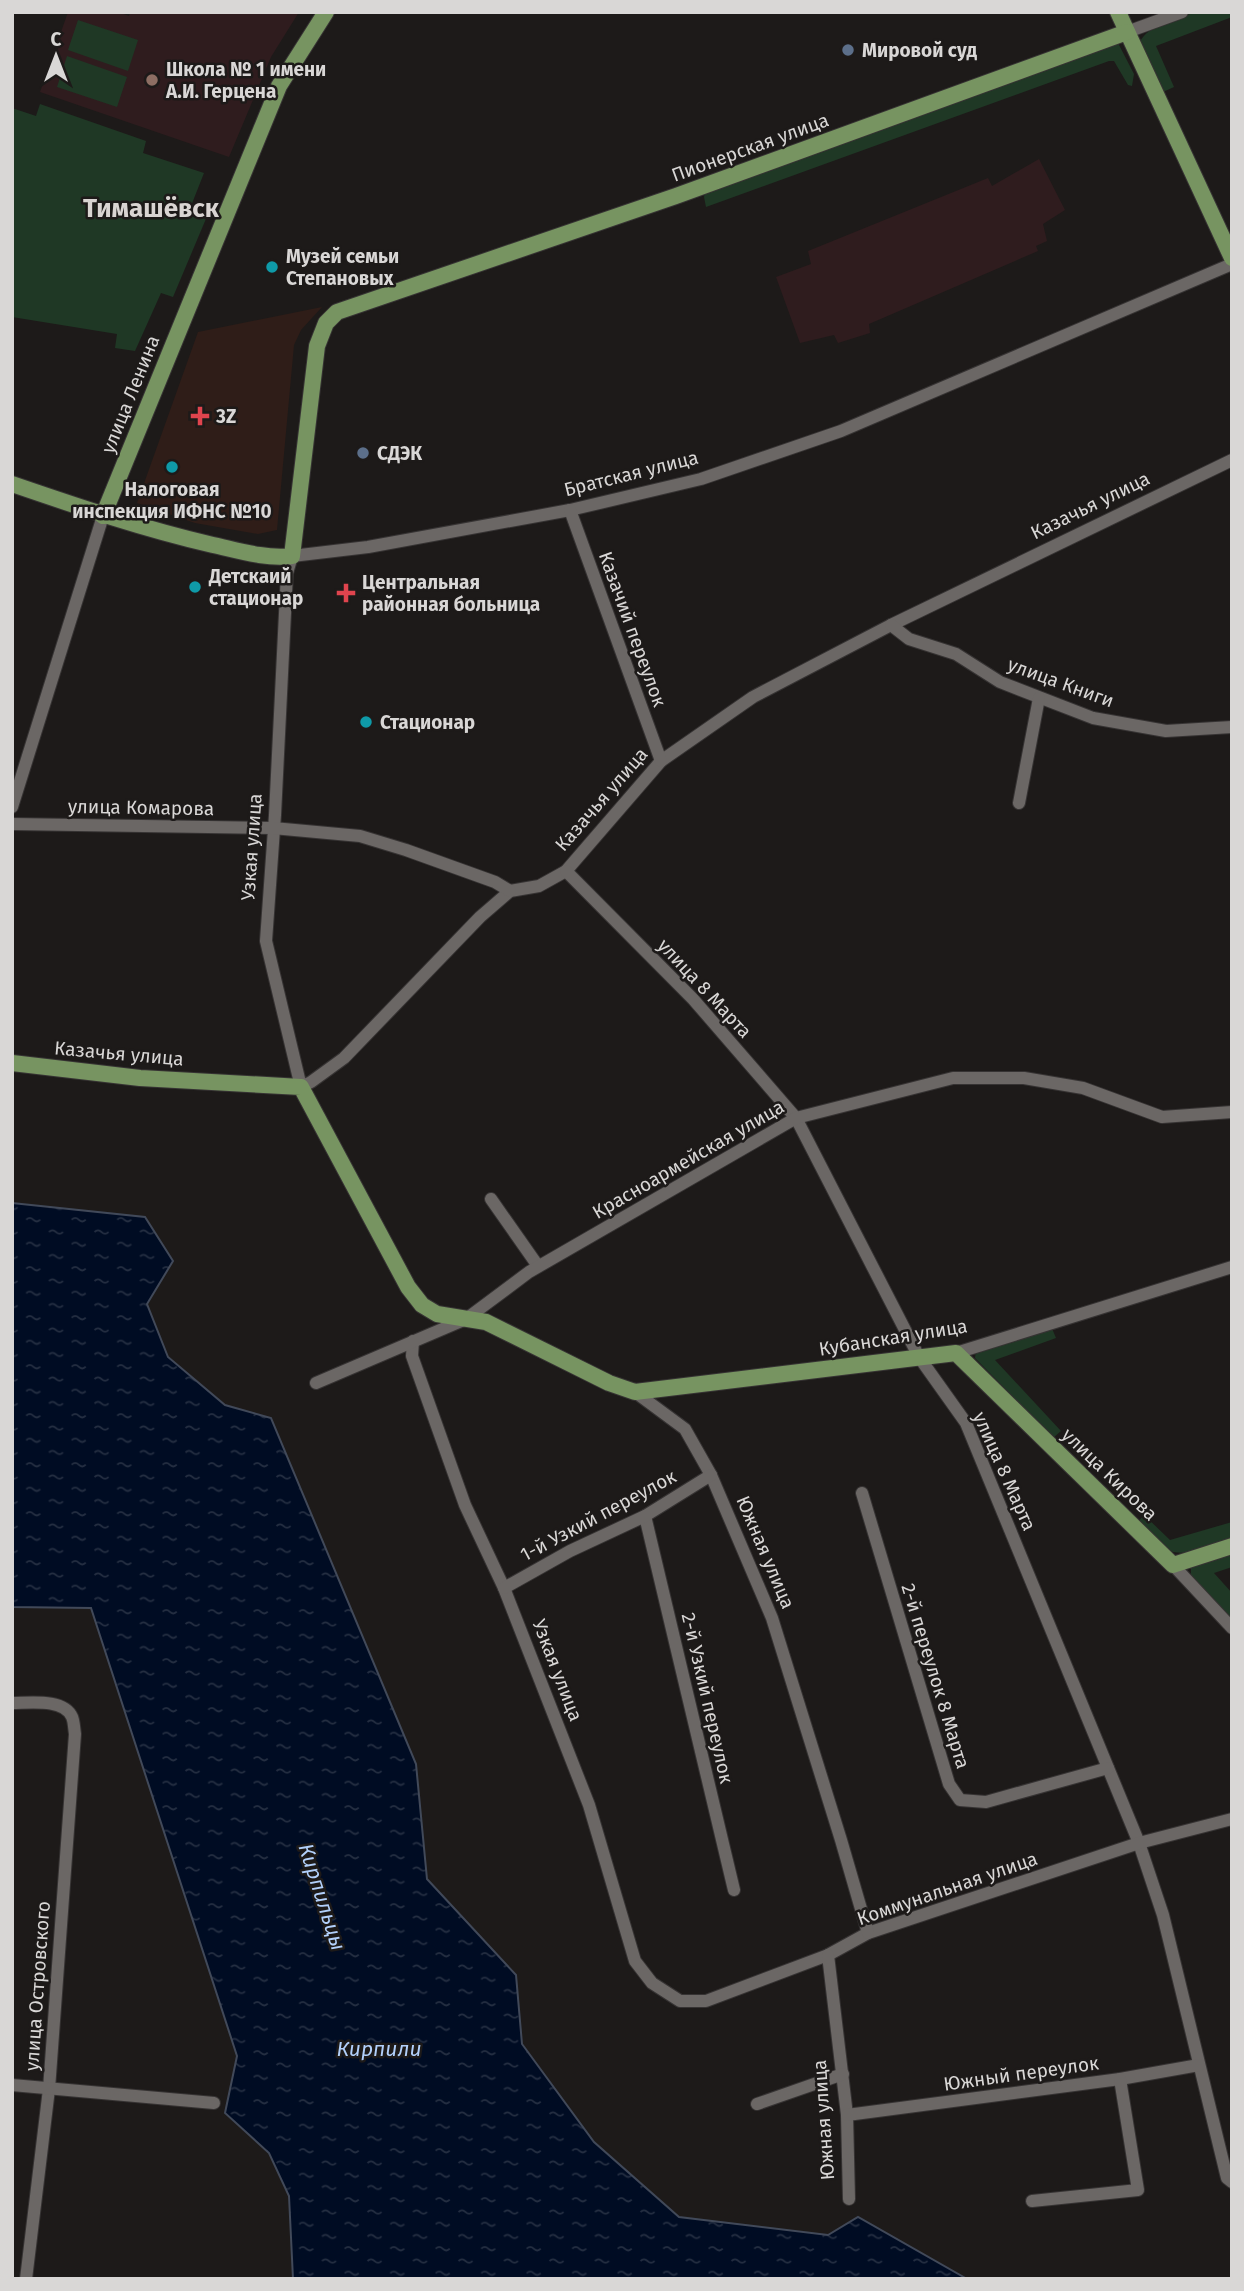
<svg xmlns="http://www.w3.org/2000/svg" width="1244" height="2291" font-family="'Fira Sans',sans-serif">
	<defs>
		<pattern id="water-ripples" width="26" height="14" patternUnits="userSpaceOnUse" patternTransform="scale(1.75)"><rect width="26" height="14" fill="#000c23"/><path d="M2 4q2-2 4 0t4 0M15 11q2-2 4 0t4 0" fill="none" stroke="#252f42"/></pattern>
	</defs>
	<rect width="100%" height="100%" fill="#1d1a19"/>
	<!-- commercial -->
	<polygon fill="#2f1d18" points="322,307 301,330 294,345 277,530 258,534 195,523 137,503 198,332"/>
	<!-- education -->
	<g fill="#2f1c1e">
		<polygon points="68,12 118,12 129,16 130,12 299,12 271,57 229,157 40,92"/>
		<polygon points="1039,159 1065,210 1043,224 1047,241 1036,246 1038,251 869,324 870,333 838,343 834,335 800,343 776,277 811,264 808,251 988,178 992,186"/>
	</g>
	<!-- green -->
	<g fill="#1f3825">
		<path d="M1196 12H1232V17L1156 46 1174 87 1163 92 1139 43C1150 23 1176 19 1196 12Z"/>
		<polygon points="78,20 138,40 128,71 68,50"/>
		<polygon points="1118,43 1134,74 1132,86 1128,85 1114,61 1109,61 706,207 704,197 705,192"/>
		<polygon points="67,56 127,77 117,107 57,87"/>
		<polygon points="40,104 146,141 143,153 204,173 191,206 208,214 173,297 161,293 135,351 115,348 117,334 12,317 12,108 36,116"/>
		<polygon points="1051,1326 1056,1338 995,1360 1061,1431 1053,1438 975,1358 976,1351"/>
		<path d="M1144 1515 1170 1540 1232 1522V1539C1212 1545 1190 1557 1169 1551L1138 1522Z"/>
		<polygon points="1232,1550 1232,1567 1214,1573 1232,1593 1232,1622 1191,1576 1191,1566"/>
	</g>
	<!-- water -->
	<polygon fill="url(#water-ripples)" stroke="#414959" stroke-width="2" points="12,1203 145,1217 173,1261 147,1304 168,1357 225,1405 271,1418 416,1764 427,1879 516,1975 522,2044 594,2142 679,2217 828,2235 858,2217 967,2279 293,2279 289,2196 269,2153 225,2113 237,2056 91,1608 12,1607"/>
	<g fill="none" stroke-linecap="round" stroke-linejoin="round">
		<defs>
			<g id="minor">
				<polyline points="1127,32 1182,12"/>
				<polyline points="1232,264 841,431 701,479 570,510 368,547 292,556 287,573 275,815 266,941 301,1087 311,1082 344,1058 480,917 510,891 539,886 566,871 661,761 753,697 891,625 1232,460"/>
				<polyline points="570,510 661,761"/>
				<polyline points="891,625 909,639 956,654 1000,682 1093,718 1166,731 1232,727"/>
				<polyline points="1019,803 1039,698"/>
				<polyline points="12,807 103,516"/>
				<polyline points="12,824 273,828 360,836 406,850 495,882 510,891"/>
				<polyline points="566,871 693,999 796,1118 919,1357 966,1423 1139,1843 1163,1915 1227,2178 1232,2182"/>
				<polyline points="491,1199 538,1266"/>
				<polyline points="413,1341 412,1356 465,1505 504,1588 589,1805 635,1961 652,1983 680,2001 706,2001 828,1955 868,1933 1139,1843 1232,1819"/>
				<polyline points="956,1353 1232,1267"/>
				<polyline points="316,1383 466,1319 529,1272 796,1118 953,1078 1024,1078 1083,1088 1162,1117 1232,1112"/>
				<polyline points="635,1392 685,1429 711,1475 772,1618 841,1840 868,1933"/>
				<polyline points="862,1493 949,1784 960,1800 986,1802 1108,1768"/>
				<polyline points="645,1516 734,1890"/>
				<polyline points="1173,1565 1232,1628"/>
				<polyline points="504,1588 570,1551 645,1516 711,1475"/>
				<path d="M12 1703C29 1703 64 1698 72 1717 74 1721 74 1728 75 1734L49 2089 26 2279"/>
				<polyline points="828,1955 847,2115 849,2199"/>
				<polyline points="12,2085 214,2103"/>
				<polyline points="757,2104 843,2074"/>
				<polyline points="847,2115 1120,2079 1199,2065"/>
				<polyline points="1032,2201 1138,2190 1120,2079"/>
			</g>
			<g id="major">
				<polyline points="1118,12 1232,258"/>
				<path d="M12 484C79 507 144 529 213 545 240 551 265 559 292 556L317 346 326 323 337 312 676 196 1127 32"/>
				<polyline points="103,516 279,86 326,12"/>
				<polyline points="12,1063 140,1078 301,1087 408,1287 422,1305 437,1314 486,1322 609,1383 635,1392 956,1353 1173,1565 1232,1546"/>
			</g>
		</defs>
		<!-- minor casing -->
		<use href="#minor" stroke="#363333" stroke-width="14"/>
		<!-- major casing -->
		<use href="#major" stroke="#363333" stroke-width="18"/>
		<!-- minor -->
		<use href="#minor" stroke="#6b6765" stroke-width="12"/>
		<!-- major -->
		<use href="#major" stroke="#779461" stroke-width="16"/>
	</g>
	<!-- markers -->
	<g fill="#5c6f8a" stroke="#1d1a19" stroke-width="2.5">
		<circle cx="848" cy="50" r="7"/>
		<circle cx="363" cy="453" r="7"/>
	</g>
	<circle fill="#8d6e63" stroke="#1d1a19" stroke-width="2.5" cx="152" cy="80" r="7"/>
	<g fill="#0f9aa8" stroke="#1d1a19" stroke-width="2.5">
		<circle cx="272" cy="267" r="7"/>
		<circle cx="172" cy="467" r="7"/>
		<circle cx="195" cy="587" r="7"/>
		<circle cx="366" cy="722" r="7"/>
	</g>
	<g fill="#e0444e" stroke="#1d1a19" stroke-width="2.5">
		<path d="M196.5 405.5h7v7h7v7h-7v7h-7v-7h-7v-7h7z"/>
		<path d="M342.5 582.5h7v7h7v7h-7v7h-7v-7h-7v-7h7z"/>
	</g>
	<g text-anchor="middle" stroke-width="5" stroke-linejoin="round" paint-order="stroke">
		<!-- poi labels -->
		<g font-size="19" font-weight="bold" fill="#d9d7d6" stroke="#1d1a19" text-anchor="start">
			<text x="862" y="57">Мировой суд</text>
			<text x="166" y="76">Школа № 1 имени<tspan x="166" dy="22">А.И. Герцена</tspan></text>
			<text x="286" y="263">Музей семьи<tspan x="286" dy="22">Степановых</tspan></text>
			<text x="216" y="423">3Z</text>
			<text x="377" y="460">СДЭК</text>
			<text x="172" y="496" text-anchor="middle">Налоговая<tspan x="172" dy="22">инспекция ИФНС №10</tspan></text>
			<text x="209" y="583">Детскаий<tspan x="209" dy="22">стационар</tspan></text>
			<text x="362" y="589">Центральная<tspan x="362" dy="22">районная больница</tspan></text>
			<text x="380" y="729">Стационар</text>
		</g>
		<!-- street labels -->
		<g font-size="19" fill="#d9d7d6" stroke="#1d1a19">
			<text transform="translate(750 147) rotate(-20)" y="7">Пионерская улица</text>
			<text transform="translate(130 394) rotate(-68)" y="7">улица Ленина</text>
			<text transform="translate(631 473) rotate(-14)" y="7">Братская улица</text>
			<text transform="translate(1090 505) rotate(-26)" y="7">Казачья улица</text>
			<text transform="translate(633 629) rotate(70)" y="7">Казачий переулок</text>
			<text transform="translate(1061 682) rotate(20)" y="7">улица Книги</text>
			<text transform="translate(601 799) rotate(-49)" y="7">Казачья улица</text>
			<text transform="translate(141 807) rotate(1)" y="7">улица Комарова</text>
			<text transform="translate(251 847) rotate(-86)" y="7">Узкая улица</text>
			<text transform="translate(705 988) rotate(47)" y="7">улица 8 Марта</text>
			<text transform="translate(119 1053) rotate(5)" y="7">Казачья улица</text>
			<text transform="translate(688 1159) rotate(-30)" y="7">Красноармейская улица</text>
			<text transform="translate(893 1337) rotate(-9)" y="7">Кубанская улица</text>
			<text transform="translate(1005 1471) rotate(66)" y="7">улица 8 Марта</text>
			<text transform="translate(1110 1474) rotate(44)" y="7">улица Кирова</text>
			<text transform="translate(598 1515) rotate(-28)" y="7">1-й Узкий переулок</text>
			<text transform="translate(766 1552) rotate(67)" y="7">Южная улица</text>
			<text transform="translate(558 1670) rotate(69)" y="7">Узкая улица</text>
			<text transform="translate(936 1676) rotate(73)" y="7">2-й переулок 8 Марта</text>
			<text transform="translate(708 1698) rotate(77)" y="7">2-й Узкий переулок</text>
			<text transform="translate(947 1888) rotate(-19)" y="7">Коммунальная улица</text>
			<text transform="translate(37 1986) rotate(-86)" y="7">улица Островского</text>
			<text transform="translate(1021 2073) rotate(-8)" y="7">Южный переулок</text>
			<text transform="translate(823 2120) rotate(-94)" y="7">Южная улица</text>
		</g>
		<!-- water labels -->
		<g font-size="21" font-style="italic" fill="#b2d0fb" stroke="#1d1a19">
			<text transform="translate(322 1897) rotate(72)" y="7">Кирпильцы</text>
			<text x="379" y="2056">Кирпили</text>
		</g>
		<!-- district labels -->
		<g font-size="26" font-weight="bold" fill="#d9d4d2" stroke="#1d1a19">
			<text x="151" y="217">Тимашёвск</text>
		</g>
	</g>
	<!-- border -->
	<rect width="1244" height="2291" fill="none" stroke="#d9d7d6" stroke-width="28"/>
	<!-- north arrow -->
	<g transform="translate(56 56)" stroke="#1d1a19" stroke-width="5" paint-order="stroke">
	<path d="M0-5L12 26L0 18L-12 26Z" fill="#d9d7d6"/>
	<text y="-10" font-size="19" font-weight="bold" text-anchor="middle" fill="#d9d7d6">С</text>
	</g>
</svg>
